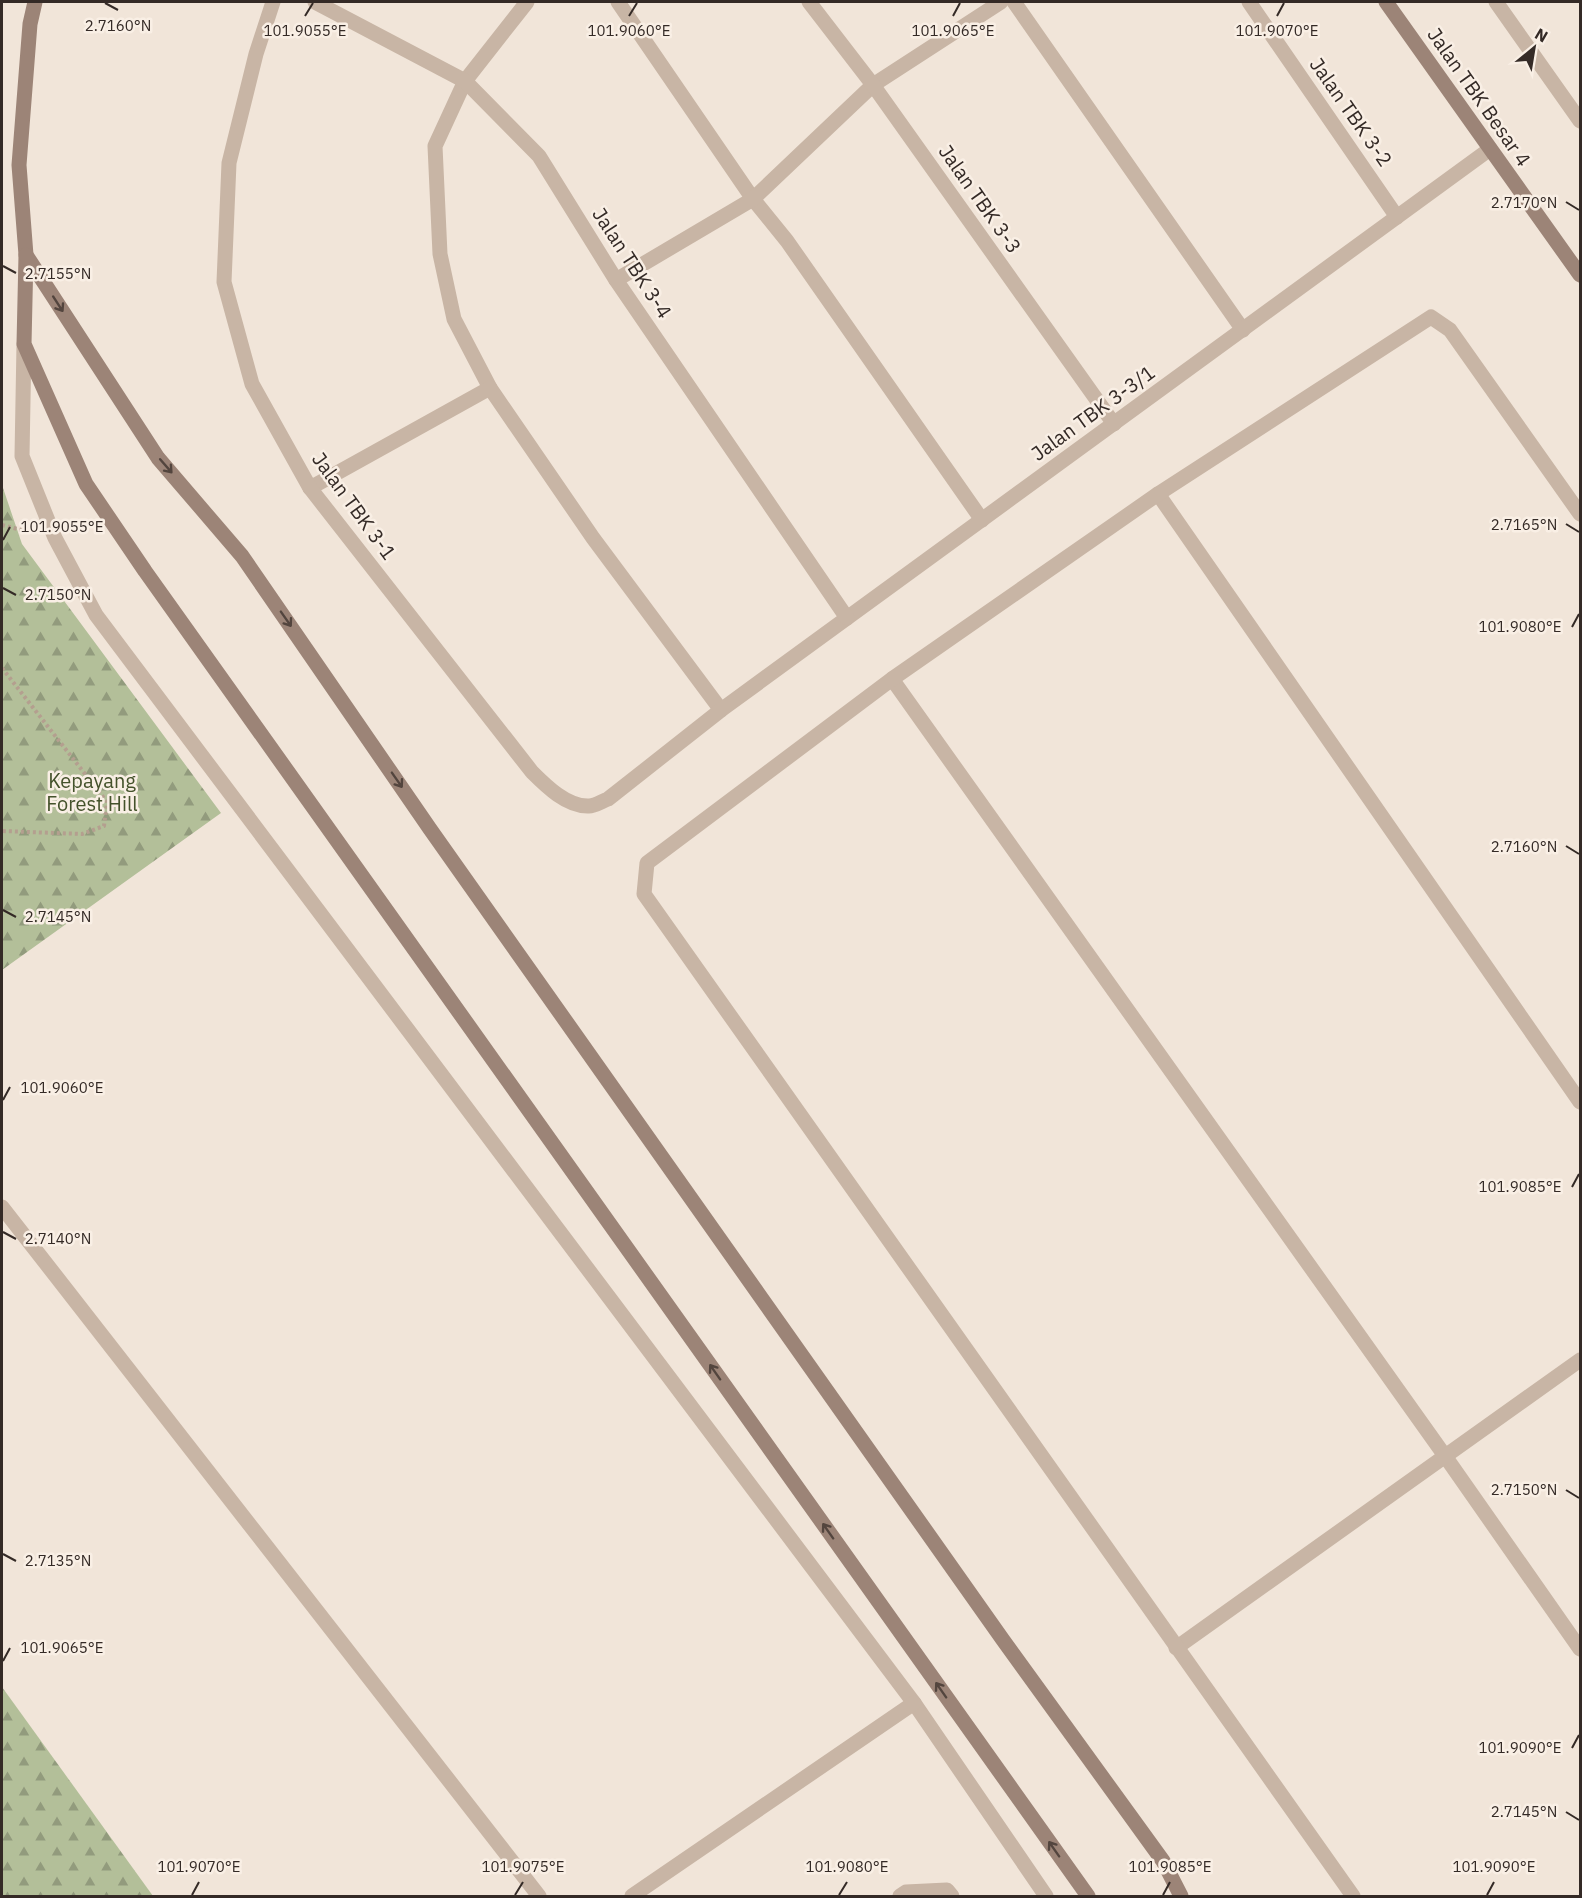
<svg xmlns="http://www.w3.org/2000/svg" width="1582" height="1898" font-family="'IBM Plex Sans',sans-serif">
	<defs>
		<pattern id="forest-firs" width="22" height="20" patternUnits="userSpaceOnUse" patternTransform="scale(1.5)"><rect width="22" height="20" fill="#b3bf99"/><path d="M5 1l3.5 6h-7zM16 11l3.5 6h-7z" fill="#929b7d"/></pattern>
	</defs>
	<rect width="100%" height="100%" fill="#f1e5d9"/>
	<!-- forest -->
	<g fill="url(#forest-firs)">
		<polygon points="2,485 22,544 221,813 2,970"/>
		<polygon points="2,1687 153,1896 2,1896"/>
	</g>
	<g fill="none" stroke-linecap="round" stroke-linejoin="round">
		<!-- path -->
		<g stroke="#b49f8f" stroke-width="4" stroke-dasharray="3 3" stroke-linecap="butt">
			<polyline points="2,525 25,531"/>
			<polyline points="2,668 107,802 104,826 82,834 2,831"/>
		</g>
		<!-- lane -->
		<g stroke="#c8b5a5" stroke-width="15">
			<polyline points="527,2 465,81 435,146 440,254 454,319 490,388 593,538 721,710"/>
			<polyline points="618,2 753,199 787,241 982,520"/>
			<polyline points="1014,2 1243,330"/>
			<polyline points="616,280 753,199 873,85 1001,2"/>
			<polyline points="310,488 490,388"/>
		</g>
		<!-- street -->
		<g stroke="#c8b5a5" stroke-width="15">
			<path d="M273 2 256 54 229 163 224 282 252 384 310 488 532 772C546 786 567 807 589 806 595 806 602 801 608 799L721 710 1490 149"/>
			<polyline points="315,2 465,81 539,156 616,280 847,618"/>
			<polyline points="809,2 873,85 1114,424"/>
			<polyline points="1249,2 1397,217"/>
			<polyline points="1496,2 1580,121"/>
			<polyline points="24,344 22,456 55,538 96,615 914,1703 1046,1896"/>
			<polyline points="1158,494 1580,1102"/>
			<polyline points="892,679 1445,1456 1580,1649"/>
			<polyline points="2,1207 539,1896"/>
			<polyline points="1176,1648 1580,1360"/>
			<polyline points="632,1896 914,1703"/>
			<polyline points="900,1896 906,1892 947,1890 952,1896"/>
			<polyline points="1353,1896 644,894 647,863 892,679 1158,494 1431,317 1450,330 1580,514"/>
		</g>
		<!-- secondary -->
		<g stroke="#9c8477" stroke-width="15">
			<polyline points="35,2 30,24 19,165 26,255 24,344 86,484 145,571 1088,1896"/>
			<polyline points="1386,2 1580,275"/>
			<polyline points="26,255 158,458 242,556 430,829 1003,1640 1163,1861 1181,1896"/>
		</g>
	</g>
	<!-- one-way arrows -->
	<defs><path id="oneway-shaft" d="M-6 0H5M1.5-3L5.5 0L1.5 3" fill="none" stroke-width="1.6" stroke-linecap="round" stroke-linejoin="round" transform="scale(1.5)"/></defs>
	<g stroke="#53453e">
		<use href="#oneway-shaft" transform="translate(58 304) rotate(57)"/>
		<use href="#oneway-shaft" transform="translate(166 466) rotate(49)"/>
		<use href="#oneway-shaft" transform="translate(286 619) rotate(55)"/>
		<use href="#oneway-shaft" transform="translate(397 780) rotate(55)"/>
		<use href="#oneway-shaft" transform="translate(715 1372) rotate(-125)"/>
		<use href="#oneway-shaft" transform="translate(828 1531) rotate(-125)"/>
		<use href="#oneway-shaft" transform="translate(941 1690) rotate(-125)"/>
		<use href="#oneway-shaft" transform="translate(1054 1849) rotate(-125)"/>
	</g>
	<!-- ticks -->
	<path fill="none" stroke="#342a26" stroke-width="2" d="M105 3 118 10M305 16 313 3M629 16 637 3M953 16 960 3M1277 16 1284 3M1566 202 1579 210M3 266 16 273M1566 524 1579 532M3 540 10 527M3 588 16 595M1572 627 1579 614M1566 846 1579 854M3 910 16 917M3 1100 10 1087M1572 1187 1579 1174M3 1232 16 1239M1566 1490 1579 1498M3 1554 16 1561M3 1661 10 1648M1572 1748 1579 1735M1566 1812 1579 1820M192 1895 199 1882M515 1895 523 1882M839 1895 847 1882M1163 1895 1170 1882M1487 1895 1494 1882"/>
	<g text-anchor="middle" stroke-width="5" stroke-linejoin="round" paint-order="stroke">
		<!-- street labels -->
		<g font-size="20" fill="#342a26" stroke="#f9efe5">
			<text transform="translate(1479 97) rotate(55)" y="7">Jalan TBK Besar 4</text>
			<text transform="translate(1351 112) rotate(55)" y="7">Jalan TBK 3-2</text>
			<text transform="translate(980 199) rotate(55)" y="7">Jalan TBK 3-3</text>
			<text transform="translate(632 263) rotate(57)" y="7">Jalan TBK 3-4</text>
			<text transform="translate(1093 413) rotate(-36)" y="7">Jalan TBK 3-3/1</text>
			<text transform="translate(354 506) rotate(54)" y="7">Jalan TBK 3-1</text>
		</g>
		<!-- park labels -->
		<g font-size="20" fill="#44522b" stroke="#f9efe5">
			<text x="92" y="788">Kepayang<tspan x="92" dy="23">Forest Hill</tspan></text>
		</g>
	</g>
	<g font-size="15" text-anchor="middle" fill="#342a26" stroke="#f9efe5" stroke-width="5" stroke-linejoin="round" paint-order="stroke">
		<text x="118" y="31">2.7160°N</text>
		<text x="305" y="36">101.9055°E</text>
		<text x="629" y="36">101.9060°E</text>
		<text x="953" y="36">101.9065°E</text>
		<text x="1277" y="36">101.9070°E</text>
		<text x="1524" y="208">2.7170°N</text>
		<text x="58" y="279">2.7155°N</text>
		<text x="1524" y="530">2.7165°N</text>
		<text x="62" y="532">101.9055°E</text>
		<text x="58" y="600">2.7150°N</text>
		<text x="1520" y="632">101.9080°E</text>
		<text x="1524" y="852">2.7160°N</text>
		<text x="58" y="922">2.7145°N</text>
		<text x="62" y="1093">101.9060°E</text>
		<text x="1520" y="1192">101.9085°E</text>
		<text x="58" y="1244">2.7140°N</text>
		<text x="1524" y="1495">2.7150°N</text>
		<text x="58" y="1566">2.7135°N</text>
		<text x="62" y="1653">101.9065°E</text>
		<text x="1520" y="1753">101.9090°E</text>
		<text x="1524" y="1817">2.7145°N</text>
		<text x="199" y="1872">101.9070°E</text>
		<text x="523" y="1872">101.9075°E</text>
		<text x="847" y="1872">101.9080°E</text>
		<text x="1170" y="1872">101.9085°E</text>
		<text x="1494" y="1872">101.9090°E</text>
	</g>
	<!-- border -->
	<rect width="1582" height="1898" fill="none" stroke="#342a26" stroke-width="6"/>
	<!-- north arrow -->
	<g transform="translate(1534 48) rotate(30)" stroke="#f9efe5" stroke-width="4.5" paint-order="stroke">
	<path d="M0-4.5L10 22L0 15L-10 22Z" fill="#342a26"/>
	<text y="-9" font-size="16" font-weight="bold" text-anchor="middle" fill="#342a26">N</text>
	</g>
</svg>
